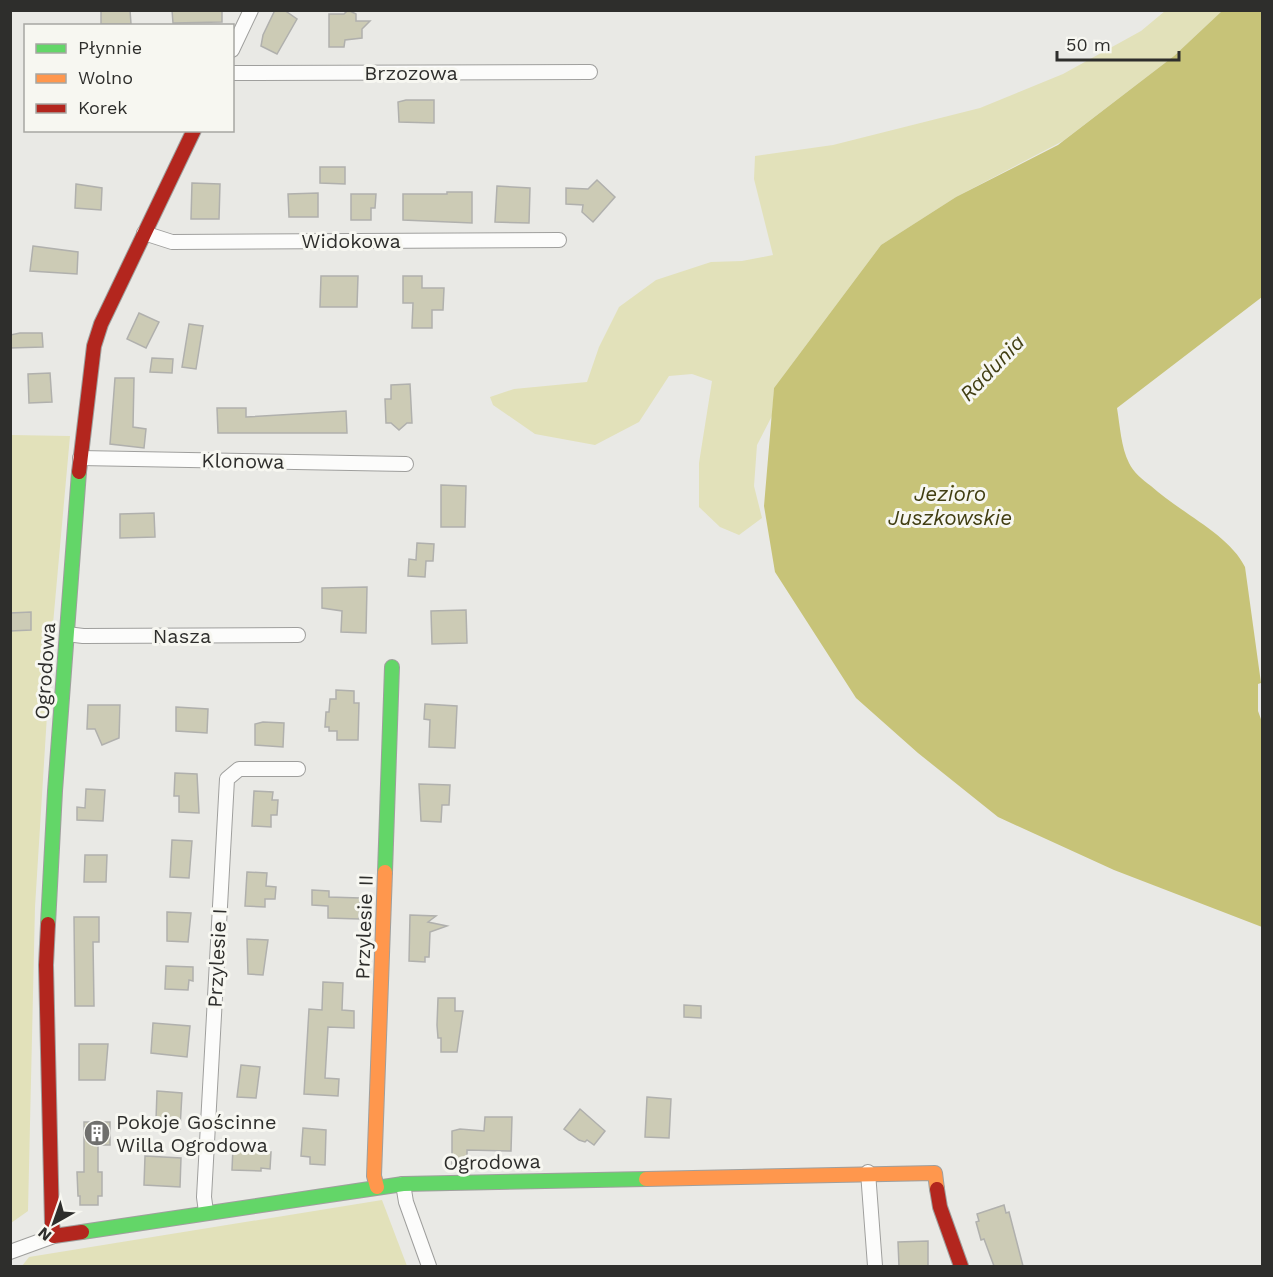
<svg xmlns="http://www.w3.org/2000/svg" width="1273" height="1277" font-family="'Work Sans',sans-serif">
	<rect width="100%" height="100%" fill="#e9e9e5"/>
	<!-- green -->
	<g fill="#e2e1ba">
		<polygon points="1165,11 1222,11 1174,56 1063,141 956,197 881,245 774,388 772,416 757,445 754,486 762,518 739,535 720,527 699,507 699,463 712,381 692,374 669,376 639,422 595,445 535,434 493,405 490,397 514,389 587,382 599,347 619,307 656,280 711,262 742,261 773,255 754,179 755,156 833,145 980,108 1063,74 1141,31"/>
		<polygon points="11,435 70,436 52,635 35,907 28,1211 11,1223"/>
		<polygon points="382,1200 407,1266 22,1266 29,1257"/>
	</g>
	<!-- water -->
	<path fill="#c7c378" d="M1223 10 1262 11V297L1117 408C1120 426 1121 447 1129 463 1133 472 1143 480 1151 486 1179 512 1229 534 1245 567L1261 683 1258 684V711L1262 722V927L1114 870 998 817 918 753 856 698 775 572 764 506 774 388 881 245 956 197 1058 145 1174 56Z"/>
	<!-- building -->
	<g fill="#cccbb5" stroke="#b0b0ad" stroke-width="1.5">
		<polygon points="101,10 130,10 131,24 101,24"/>
		<polygon points="172,10 222,10 222,22 173,23"/>
		<polygon points="275,10 284,10 297,19 277,54 261,46 263,35"/>
		<polygon points="348,10 356,14 356,21 370,21 362,29 362,38 345,40 344,47 329,47 329,14 344,14"/>
		<polygon points="406,100 434,100 434,123 399,122 398,102"/>
		<polygon points="320,167 345,167 345,184 320,183"/>
		<polygon points="597,180 615,197 593,222 582,212 583,205 566,204 566,188 588,189"/>
		<polygon points="192,183 220,184 219,219 191,219"/>
		<polygon points="76,184 102,188 101,210 75,208"/>
		<polygon points="497,186 530,188 529,223 495,222"/>
		<polygon points="447,192 472,192 472,223 403,220 403,194 447,194"/>
		<polygon points="318,193 318,217 289,217 288,194"/>
		<polygon points="351,194 376,194 375,208 371,208 371,220 351,220"/>
		<polygon points="33,246 78,252 77,274 30,271"/>
		<polygon points="321,276 358,276 357,307 320,307"/>
		<polygon points="403,276 422,276 422,288 444,288 443,310 432,310 432,328 412,328 413,303 403,303"/>
		<polygon points="139,313 159,322 146,348 127,339"/>
		<polygon points="189,324 203,326 196,369 182,367"/>
		<polygon points="20,333 42,333 43,347 10,348 10,335"/>
		<polygon points="152,358 173,359 172,373 150,372"/>
		<polygon points="50,373 52,402 29,403 28,374"/>
		<polygon points="115,378 134,378 133,427 146,429 144,448 110,444"/>
		<polygon points="410,384 412,423 407,423 399,430 391,423 386,423 385,399 391,399 391,385"/>
		<polygon points="217,408 246,408 246,417 346,411 347,433 218,433"/>
		<polygon points="441,485 466,486 465,527 441,527"/>
		<polygon points="154,513 155,537 120,538 120,514"/>
		<polygon points="417,543 434,544 433,561 426,561 425,577 408,576 409,559 416,560"/>
		<polygon points="367,587 366,633 341,632 342,611 322,608 322,588"/>
		<polygon points="466,610 467,643 432,644 431,611"/>
		<polygon points="31,612 31,630 10,631 10,613"/>
		<polygon points="336,690 354,691 354,703 359,703 358,740 337,740 337,731 329,731 329,727 325,727 326,712 329,712 330,699 336,699"/>
		<polygon points="425,704 457,706 455,748 429,747 430,720 424,719"/>
		<polygon points="88,705 120,705 119,738 102,745 95,729 87,729"/>
		<polygon points="176,707 208,709 207,733 176,731"/>
		<polygon points="263,722 284,723 283,747 255,745 255,724"/>
		<polygon points="175,773 197,774 199,813 179,812 179,796 174,796"/>
		<polygon points="419,784 450,785 449,805 442,805 441,822 421,821"/>
		<polygon points="86,789 105,790 103,821 77,820 77,807 85,808"/>
		<polygon points="254,791 273,792 272,800 278,800 277,815 271,815 271,827 252,826"/>
		<polygon points="172,840 192,841 189,878 170,877"/>
		<polygon points="85,855 107,855 106,882 84,882"/>
		<polygon points="247,872 267,873 266,886 276,887 275,899 265,899 265,907 245,906"/>
		<polygon points="312,890 329,891 329,897 360,898 359,919 328,918 328,906 312,905"/>
		<polygon points="167,912 191,913 188,942 167,941"/>
		<polygon points="410,915 436,916 428,922 447,926 430,932 429,957 425,957 425,962 409,961"/>
		<polygon points="74,917 99,917 99,942 93,942 94,1006 75,1006"/>
		<polygon points="247,939 268,940 263,975 248,974"/>
		<polygon points="166,966 193,967 193,981 189,980 188,990 165,989"/>
		<polygon points="323,982 343,983 342,1010 354,1011 354,1028 328,1027 325,1078 339,1079 338,1096 304,1094 309,1009 322,1010"/>
		<polygon points="438,998 455,998 455,1011 463,1011 457,1052 441,1052 441,1038 438,1038 437,1025"/>
		<polygon points="684,1005 701,1006 701,1018 684,1017"/>
		<polygon points="153,1023 190,1026 187,1057 151,1053"/>
		<polygon points="79,1044 108,1044 105,1080 79,1080"/>
		<polygon points="241,1065 260,1067 256,1098 237,1097"/>
		<polygon points="157,1091 182,1093 180,1129 165,1128 165,1121 156,1120"/>
		<polygon points="647,1097 671,1099 669,1138 645,1137"/>
		<polygon points="580,1109 605,1131 594,1145 587,1140 585,1142 579,1140 564,1129"/>
		<polygon points="485,1117 512,1117 511,1151 467,1150 467,1164 452,1164 452,1131 460,1129 484,1131"/>
		<polygon points="84,1122 110,1122 110,1145 98,1145 98,1172 102,1172 102,1196 98,1196 98,1205 80,1205 80,1196 78,1196 77,1172 84,1172"/>
		<polygon points="303,1128 326,1130 325,1165 310,1164 310,1157 301,1156"/>
		<polygon points="248,1143 260,1143 262,1151 271,1152 270,1169 261,1168 261,1171 232,1170 233,1147 247,1147"/>
		<polygon points="145,1156 181,1158 180,1187 144,1185"/>
		<polygon points="1004,1205 1006,1213 1009,1212 1023,1266 994,1266 984,1239 981,1240 976,1222 979,1221 977,1214"/>
		<polygon points="928,1241 928,1266 899,1266 898,1242"/>
	</g>
	<g fill="none" stroke-linecap="round" stroke-linejoin="round">
		<defs>
			<g id="street">
				<polyline points="232,50 251,10"/>
				<polyline points="232,73 590,72"/>
				<polyline points="144,233 172,242 559,240"/>
				<polyline points="80,458 406,464"/>
				<polyline points="67,634 83,636 298,635"/>
				<polyline points="868,1172 875,1266"/>
				<polyline points="403,1184 406,1202 429,1266"/>
				<polyline points="206,1212 204,1197 227,779 239,769 298,769"/>
				<polyline points="10,1252 54,1236"/>
			</g>
			<g id="fast">
				<polyline points="385,872 392,667"/>
				<polyline points="48,924 55,791 79,472"/>
				<polyline points="82,1232 403,1184 646,1179"/>
			</g>
			<g id="slow">
				<polyline points="646,1179 935,1173 937,1189"/>
				<polyline points="377,1187 374,1176 385,872"/>
			</g>
			<g id="jam">
				<polyline points="79,472 94,346 101,324 194,130"/>
				<polyline points="48,924 46,965 52,1224 54,1236 82,1232"/>
				<polyline points="937,1189 940,1207 961,1266"/>
			</g>
		</defs>
		<!-- street casing -->
		<use href="#street" stroke="#9f9f9d" stroke-width="16"/>
		<!-- fast casing -->
		<use href="#fast" stroke="#9f9f9d" stroke-width="16"/>
		<!-- slow casing -->
		<use href="#slow" stroke="#9f9f9d" stroke-width="16"/>
		<!-- jam casing -->
		<use href="#jam" stroke="#9f9f9d" stroke-width="16"/>
		<!-- street -->
		<use href="#street" stroke="#fcfcfb" stroke-width="14"/>
		<!-- fast -->
		<use href="#fast" stroke="#63d668" stroke-width="14"/>
		<!-- slow -->
		<use href="#slow" stroke="#ff974d" stroke-width="14"/>
		<!-- jam -->
		<use href="#jam" stroke="#b3261e" stroke-width="14"/>
	</g>
	<!-- icons -->
	<defs>
		<symbol id="building-disc" viewBox="-11 -11 22 22"><circle r="9.5" fill="#6f6f6d" stroke="#f7f7f1"/><path d="M-4-6H4V6H1V3H-1V6H-4ZM-2.5-4.3h1.7v1.8h-1.7ZM.8-4.3h1.7v1.8H.8ZM-2.5-1h1.7V.8h-1.7ZM.8-1h1.7V.8H.8Z" fill="#fff"/></symbol>
	</defs>
	<g fill-rule="evenodd">
		<use href="#building-disc" x="82" y="1118" width="30" height="30"/>
	</g>
	<g text-anchor="middle" stroke-width="6" stroke-linejoin="round" paint-order="stroke">
		<!-- street labels -->
		<g font-size="20" fill="#2e2e2c" stroke="#f7f7f1">
			<text x="411" y="80">Brzozowa</text>
			<text x="351" y="248">Widokowa</text>
			<text transform="translate(243 461) rotate(1)" y="7">Klonowa</text>
			<text x="182" y="643">Nasza</text>
			<text transform="translate(45 671) rotate(-86)" y="7">Ogrodowa</text>
			<text transform="translate(364 927) rotate(-88)" y="7">Przylesie II</text>
			<text transform="translate(217 958) rotate(-87)" y="7">Przylesie I</text>
			<text transform="translate(492 1162) rotate(-1)" y="7">Ogrodowa</text>
		</g>
		<!-- poi labels -->
		<g font-size="20" fill="#2e2e2c" stroke="#f7f7f1" text-anchor="start">
			<text x="116" y="1129">Pokoje Gościnne<tspan x="116" dy="23">Willa Ogrodowa</tspan></text>
		</g>
		<!-- water labels -->
		<g font-size="21" font-style="italic" fill="#413e12" stroke="#f7f7f1">
			<text transform="translate(992 368) rotate(-46)" y="7">Radunia</text>
			<text x="950" y="501">Jezioro<tspan x="950" dy="24">Juszkowskie</tspan></text>
		</g>
	</g>
	<!-- border -->
	<rect width="1273" height="1277" fill="none" stroke="#2e2e2c" stroke-width="24"/>
	<!-- legend -->
	<rect x="24" y="24" width="210" height="108" fill="#f7f7f1" stroke="#a7a7a2" stroke-width="1.5"/>
	<rect x="36" y="44" width="30" height="9" fill="#63d668" stroke="#a7a7a2" stroke-width="1.5"/>
	<text x="78" y="54" font-size="18" fill="#2e2e2c">Płynnie</text>
	<rect x="36" y="74" width="30" height="9" fill="#ff974d" stroke="#a7a7a2" stroke-width="1.5"/>
	<text x="78" y="84" font-size="18" fill="#2e2e2c">Wolno</text>
	<rect x="36" y="104" width="30" height="9" fill="#b3261e" stroke="#a7a7a2" stroke-width="1.5"/>
	<text x="78" y="114" font-size="18" fill="#2e2e2c">Korek</text>
	<!-- north arrow -->
	<g transform="translate(54 1223) rotate(220)" stroke="#f7f7f1" stroke-width="4.5" paint-order="stroke">
	<path d="M0-4.5L10 22L0 15L-10 22Z" fill="#2e2e2c"/>
	<text y="-9" font-size="16" font-weight="bold" text-anchor="middle" fill="#2e2e2c">N</text>
	</g>
	<!-- scale -->
	<path d="M1057 51v9h122v-9" fill="none" stroke="#2e2e2c" stroke-width="3"/>
	<text x="1066" y="51" font-size="18" fill="#2e2e2c" stroke="#f7f7f1" stroke-width="4.5" paint-order="stroke">50 m</text>
</svg>
